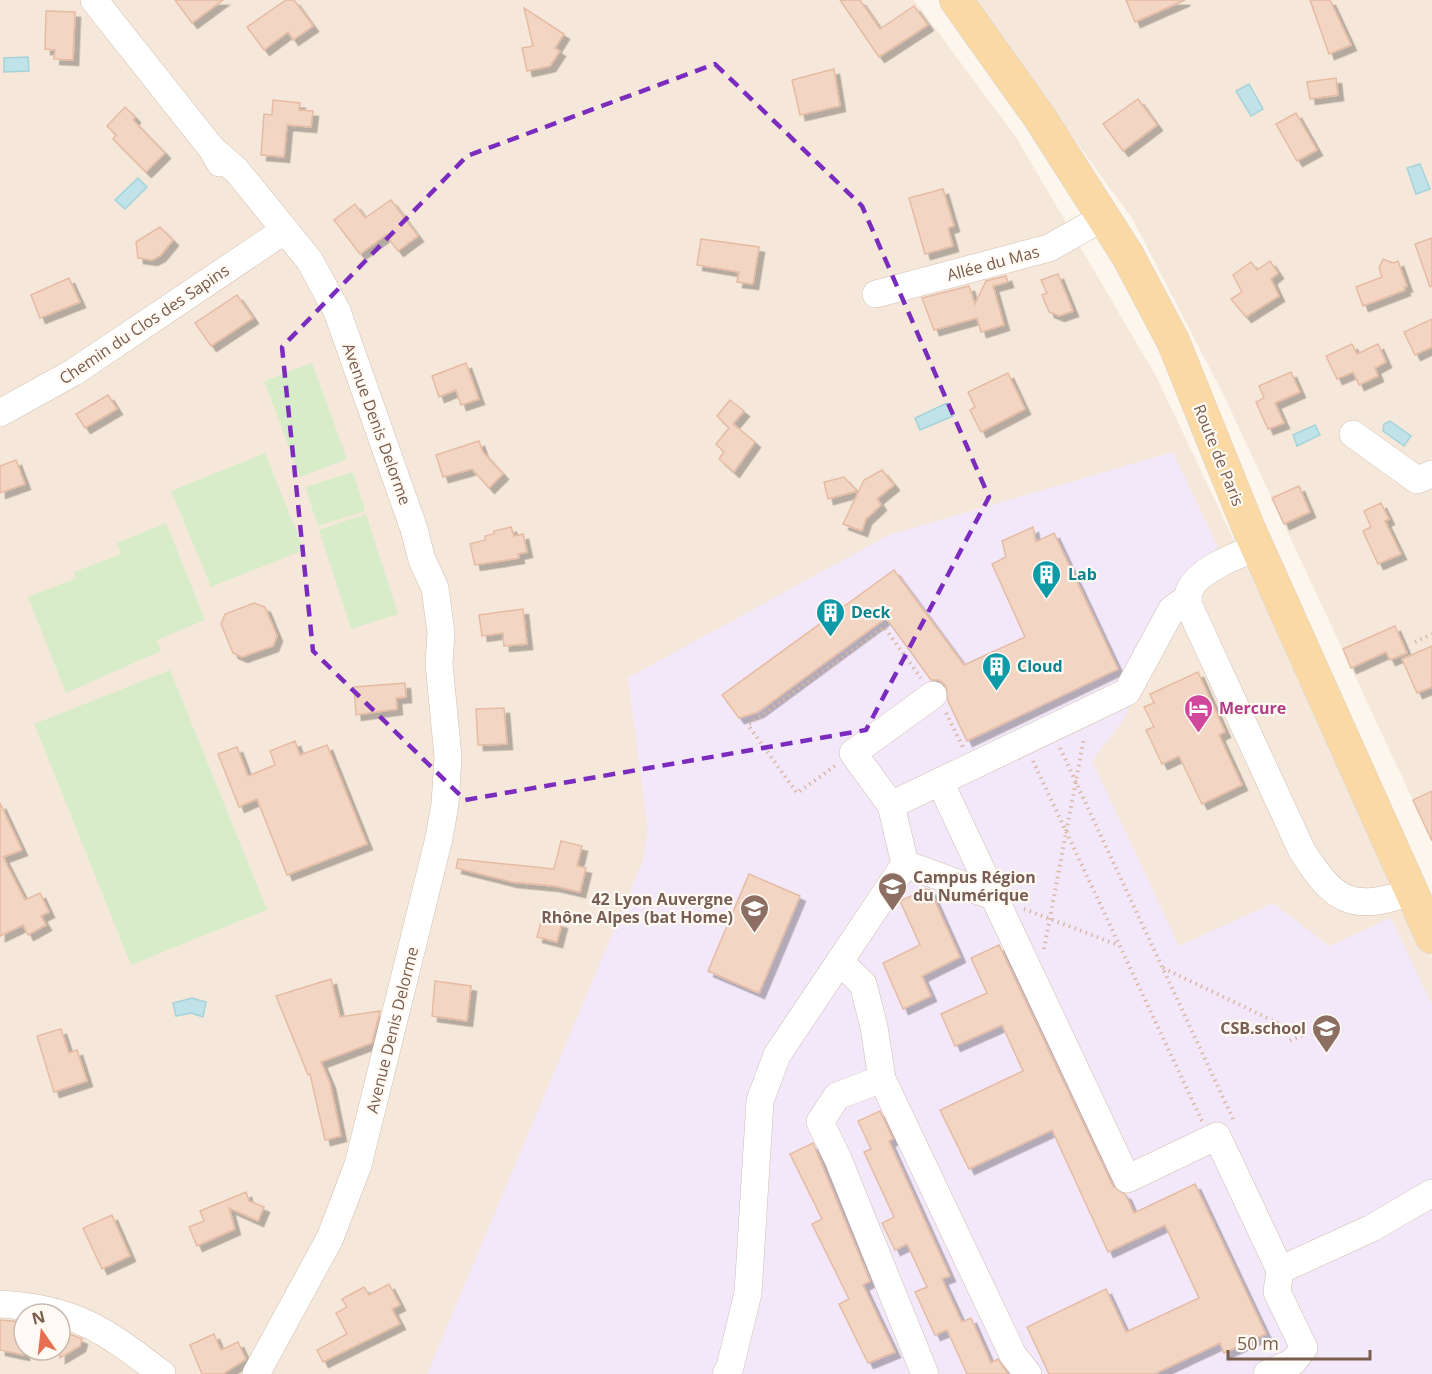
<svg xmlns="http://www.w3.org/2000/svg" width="1432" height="1374" font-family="'Open Sans',sans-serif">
	<defs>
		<filter id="shadow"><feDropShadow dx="5.5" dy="5.5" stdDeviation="0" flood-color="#0004"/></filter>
	</defs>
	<rect width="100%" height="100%" fill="#fdf6ec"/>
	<!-- residential -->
	<g fill="#f5e8da" fill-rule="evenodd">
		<path d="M0 0H914L1016 137 1157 378 1432 958V1374H0ZM24 1314H60V1350H24Z"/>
		<polygon points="973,0 1432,0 1432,841 1224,396 1133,220"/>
	</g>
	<!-- education -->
	<polygon fill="#f3e8fa" points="1173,452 1220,552 1173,630 1123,720 1092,761 1179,946 1273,903 1329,946 1391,918 1432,1005 1432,1374 427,1374 642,863 648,830 628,678 889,535"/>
	<!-- green -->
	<g fill="#d8ecc9">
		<polygon points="312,363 347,459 300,477 264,381"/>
		<polygon points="265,453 304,550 211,587 171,491"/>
		<polygon points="353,472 365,511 318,526 305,487"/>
		<polygon points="366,514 398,614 351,629 319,530"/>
		<polygon points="166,523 205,620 157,640 161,651 66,693 28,597 76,578 74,572 121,554 117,543"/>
		<polygon points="170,670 267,910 131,965 34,724"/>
	</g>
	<!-- water -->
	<g fill="#bfe3e8" stroke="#a5d3da" stroke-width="1.5">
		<polygon points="28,57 29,71 4,72 4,58"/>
		<polygon points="1249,84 1263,109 1251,116 1236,91"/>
		<polygon points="1420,164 1430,189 1416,194 1407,168"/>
		<polygon points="138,178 147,187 125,209 115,200"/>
		<polygon points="947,403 953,416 920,430 915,418"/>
		<polygon points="1390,421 1411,436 1404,446 1383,431 1384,424"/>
		<polygon points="1315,425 1320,435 1297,446 1293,435"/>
		<polygon points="192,998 206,1002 203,1017 191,1013 176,1016 173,1003"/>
	</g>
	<!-- building -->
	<g fill="#f3d5c3" stroke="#e6bba3" stroke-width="1.5" filter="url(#shadow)">
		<polygon points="175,0 223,0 192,23"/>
		<polygon points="286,0 294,0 313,26 293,40 288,32 264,50 247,27"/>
		<polygon points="840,0 860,0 880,29 914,6 928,25 879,57"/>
		<polygon points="1126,0 1185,0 1135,22"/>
		<polygon points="1310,0 1330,0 1351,45 1329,54"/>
		<polygon points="524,8 564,34 555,48 560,51 550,66 527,71 522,48 533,46"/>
		<polygon points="46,11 75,12 73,60 54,59 55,50 45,49"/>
		<polygon points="834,69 840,106 800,115 792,80"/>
		<polygon points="1336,78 1338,95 1310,99 1307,82"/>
		<polygon points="1138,99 1157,125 1123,151 1103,124"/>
		<polygon points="273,100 300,103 299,110 313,111 311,127 287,125 284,157 261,155 264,114 272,115"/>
		<polygon points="125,107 135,117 133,120 165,153 146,172 113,139 116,135 107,126"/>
		<polygon points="1296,113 1317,150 1297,161 1276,124"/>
		<polygon points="943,189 954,226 948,228 953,246 925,254 909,198"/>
		<polygon points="391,200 418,236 398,251 386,235 360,254 334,220 355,204 365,218"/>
		<polygon points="160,227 173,240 160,256 152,260 138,258 136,242"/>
		<polygon points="1432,238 1432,286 1430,287 1415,244"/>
		<polygon points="701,239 759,247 753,284 737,282 739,272 697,265"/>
		<polygon points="1383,259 1393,263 1398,261 1407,286 1404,287 1405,290 1363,306 1356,287 1382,277 1379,268"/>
		<polygon points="1270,261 1278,273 1271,279 1279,296 1246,317 1231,299 1242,292 1233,275 1251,262 1257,270"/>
		<polygon points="1058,274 1073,311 1059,316 1049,312 1042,295 1047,293 1041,280"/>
		<polygon points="1006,276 1008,282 993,286 1004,325 981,332 977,318 934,330 922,298 969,286 975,304 986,281"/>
		<polygon points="69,278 80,302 40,318 31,295"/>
		<polygon points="237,295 253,318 211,346 195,323"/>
		<polygon points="1432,319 1432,347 1415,355 1404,332"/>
		<polygon points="1352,344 1357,354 1378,344 1386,362 1375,368 1378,376 1359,385 1353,372 1337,379 1326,356"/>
		<polygon points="466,363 479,399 461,405 456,390 439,397 432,376"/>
		<polygon points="1291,372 1300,392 1275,403 1284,423 1268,429 1256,402 1264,398 1259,386"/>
		<polygon points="1008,373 1025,409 981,432 970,410 975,407 968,392"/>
		<polygon points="108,395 117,409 85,428 76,414"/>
		<polygon points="730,400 744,411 733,424 755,442 734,472 719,459 724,452 716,444 729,428 717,416"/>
		<polygon points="479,441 483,452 503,474 489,488 472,469 443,477 436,455"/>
		<polygon points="16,460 25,484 0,493 0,466"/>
		<polygon points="882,470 894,485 877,499 881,505 866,519 862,531 843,524 864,480"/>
		<polygon points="844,477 857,491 828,499 824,482"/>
		<polygon points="1299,486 1310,512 1284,524 1272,498"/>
		<polygon points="1381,503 1389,519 1385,521 1401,554 1378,564 1363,531 1371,527 1364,511"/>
		<polygon points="511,527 514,536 523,534 527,552 518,554 519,558 475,565 470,544 485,540 485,536 494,534 494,531"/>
		<polygon points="1033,527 1036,542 1054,533 1118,669 967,741 948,701 946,686 939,680 931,680 886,618 758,712 739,718 722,695 894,570 964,665 1025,637 992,564 1006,557 1002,541"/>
		<polygon points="254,603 265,607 277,636 273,646 242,657 233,653 221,624 225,614"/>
		<polygon points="523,609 527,644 504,646 503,633 482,636 479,615"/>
		<polygon points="1395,626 1407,653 1390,660 1386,652 1351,668 1343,649"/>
		<polygon points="1432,646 1432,687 1417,693 1402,659"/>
		<polygon points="1198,672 1225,732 1219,735 1242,785 1202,804 1179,756 1162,764 1146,730 1154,727 1144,707 1154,703 1150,694"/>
		<polygon points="405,683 406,697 396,698 397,709 356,715 354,687"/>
		<polygon points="504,708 507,744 478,745 476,709"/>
		<polygon points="295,741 300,755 327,745 367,844 287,875 257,799 239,807 218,754 237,747 248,776 275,765 270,751"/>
		<polygon points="1432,791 1432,841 1413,800"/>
		<polygon points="0,803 22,850 3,857 25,900 40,893 49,912 41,916 46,925 28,935 23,925 0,936"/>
		<polygon points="561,841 582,846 577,866 586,868 580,892 554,886 512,882 456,868 458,859 554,869"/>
		<polygon points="749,874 800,896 759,993 708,971"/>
		<polygon points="926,889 930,890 960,957 922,976 931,996 903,1009 883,963 920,945 900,901"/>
		<polygon points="542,918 562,923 557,942 537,937"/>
		<polygon points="999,945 1113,1186 1126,1195 1134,1213 1195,1184 1266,1334 1224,1353 1220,1343 1154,1374 1049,1374 1027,1327 1106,1289 1126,1332 1199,1298 1165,1225 1108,1252 1052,1130 969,1169 940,1110 1023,1071 1002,1025 955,1046 941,1014 987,993 971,958"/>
		<polygon points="331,979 340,1017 380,1011 372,1043 321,1062 330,1083 341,1136 325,1140 310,1074 308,1075 276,996"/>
		<polygon points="435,981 471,986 467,1021 432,1016"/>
		<polygon points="61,1029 69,1053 77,1050 87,1081 54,1092 37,1036"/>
		<polygon points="880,1111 893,1139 889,1141 950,1276 942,1279 962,1322 971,1318 991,1363 998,1359 1008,1374 967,1374 947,1330 935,1335 915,1292 927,1287 907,1244 895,1250 882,1223 894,1217 864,1152 871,1149 858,1121"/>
		<polygon points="813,1143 870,1281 863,1285 895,1352 868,1363 839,1304 849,1299 812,1224 822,1219 790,1154"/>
		<polygon points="246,1192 249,1201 264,1207 258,1221 229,1208 235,1229 197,1246 189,1227 204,1221 200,1211"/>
		<polygon points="112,1215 130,1256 102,1269 83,1228"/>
		<polygon points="389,1284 400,1305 392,1309 400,1324 323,1362 317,1350 347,1334 336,1313 347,1307 342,1299 364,1287 369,1295"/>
		<polygon points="0,1320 24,1322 24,1355 0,1350"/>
		<polygon points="60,1330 82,1339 80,1346 60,1358"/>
		<polygon points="214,1334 221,1350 238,1342 246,1359 223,1374 202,1374 190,1345"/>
	</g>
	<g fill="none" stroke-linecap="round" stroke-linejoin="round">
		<defs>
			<g id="minor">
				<polyline points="94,0 212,149 220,163"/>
				<polyline points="212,149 237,171 310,261 325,289 337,311 414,529 422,560 435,588 441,633 439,664 448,757 445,804 439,838 358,1165 330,1238 256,1374"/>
				<polyline points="876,294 1049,248 1104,217"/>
				<polyline points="0,413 74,372 285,230"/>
				<polyline points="1353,434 1417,480 1432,474"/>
				<path d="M1257 548C1237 555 1191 572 1188 596 1187 603 1192 613 1195 619L1302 851C1334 901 1351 913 1410 892"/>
				<polyline points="940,782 1127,1179 1217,1136 1280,1270"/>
				<polyline points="891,805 853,753 933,695"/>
				<polyline points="905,864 993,896"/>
				<polyline points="841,963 863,984 874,1027 882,1079 1013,1355 1028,1374"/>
				<polyline points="882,1079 837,1096 820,1122 838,1159 925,1374"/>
				<path d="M0 1304C74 1308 105 1330 162 1374"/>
				<polyline points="726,1374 730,1367 748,1293 760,1101 777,1055 905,864 891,805 1127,692 1172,609 1188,598"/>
				<polyline points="1267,1374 1293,1362 1304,1348 1277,1292 1280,1270 1372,1228 1432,1193"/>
			</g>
			<polyline id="major" points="956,0 1040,118 1128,256 1173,341 1249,529 1432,937"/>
		</defs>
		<!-- minor casing -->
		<use href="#minor" stroke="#d1beb0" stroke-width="28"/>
		<!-- major casing -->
		<use href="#major" stroke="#dad1cd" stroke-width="34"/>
		<!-- path -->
		<g stroke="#d9b8a5" stroke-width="4" stroke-dasharray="1.5 4.5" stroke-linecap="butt">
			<polyline points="1415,642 1432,634"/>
			<polyline points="946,713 963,747"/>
			<polyline points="1060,748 1233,1119"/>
			<polyline points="1033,761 1202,1121"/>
			<polyline points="835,766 797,793 748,725 884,627 921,678"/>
			<polyline points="1024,909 1118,945"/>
			<polyline points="1044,949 1084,738"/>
			<polyline points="1163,968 1303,1035 1286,1042"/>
		</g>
		<!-- minor -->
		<use href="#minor" stroke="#fff" stroke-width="27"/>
		<!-- major -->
		<use href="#major" stroke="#fbd9a5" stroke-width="33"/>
	</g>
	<!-- marked area -->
	<path fill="none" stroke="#7b2cbf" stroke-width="4.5" stroke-dasharray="12 8" stroke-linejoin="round" d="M715 64 862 206 989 497 866 730 465 800 313 651 282 347 467 156Z"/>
	<!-- icons -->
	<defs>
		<symbol id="building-pin" viewBox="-11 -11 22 30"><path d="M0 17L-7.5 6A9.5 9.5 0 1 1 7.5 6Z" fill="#0f9aa8" stroke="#fffaf3"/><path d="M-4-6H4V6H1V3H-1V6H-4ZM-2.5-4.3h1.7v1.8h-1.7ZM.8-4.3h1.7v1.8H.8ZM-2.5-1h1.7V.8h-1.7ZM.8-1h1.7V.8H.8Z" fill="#fff"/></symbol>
		<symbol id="hotel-pin" viewBox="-11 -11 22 30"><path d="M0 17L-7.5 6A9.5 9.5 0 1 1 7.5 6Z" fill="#d1479c" stroke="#fffaf3"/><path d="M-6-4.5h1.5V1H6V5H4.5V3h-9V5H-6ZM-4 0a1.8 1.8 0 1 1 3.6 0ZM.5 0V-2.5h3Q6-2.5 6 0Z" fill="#fff"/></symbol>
		<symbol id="university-pin" viewBox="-11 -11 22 30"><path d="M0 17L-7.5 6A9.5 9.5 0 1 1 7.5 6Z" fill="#8d6e63" stroke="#fffaf3"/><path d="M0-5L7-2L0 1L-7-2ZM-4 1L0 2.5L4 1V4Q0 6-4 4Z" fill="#fff"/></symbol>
	</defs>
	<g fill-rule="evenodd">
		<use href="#building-pin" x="1030" y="558" width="33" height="45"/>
		<use href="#building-pin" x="814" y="596" width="33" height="45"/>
		<use href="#building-pin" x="980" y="650" width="33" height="45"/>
		<use href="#hotel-pin" x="1182" y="692" width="33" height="45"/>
		<use href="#university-pin" x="876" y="870" width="33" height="45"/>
		<use href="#university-pin" x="738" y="892" width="33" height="45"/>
		<use href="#university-pin" x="1310" y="1012" width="33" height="45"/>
	</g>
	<g text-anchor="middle" stroke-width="4.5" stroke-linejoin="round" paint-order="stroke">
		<!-- street labels -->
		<g font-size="16" fill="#7a5c4d" stroke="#fffaf3">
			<text transform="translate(993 263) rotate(-15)" y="6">Allée du Mas</text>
			<text transform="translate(144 324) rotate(-34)" y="6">Chemin du Clos des Sapins</text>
			<text transform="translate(377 424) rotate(70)" y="6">Avenue Denis Delorme</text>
			<text transform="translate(1219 455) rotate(68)" y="6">Route de Paris</text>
			<text transform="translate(392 1030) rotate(-76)" y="6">Avenue Denis Delorme</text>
		</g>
		<!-- culture labels -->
		<g font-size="16" font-weight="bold" fill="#0d838f" stroke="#fffaf3" text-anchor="start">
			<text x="1068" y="580">Lab</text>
			<text x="851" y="618">Deck</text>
			<text x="1017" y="672">Cloud</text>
		</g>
		<!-- hotel labels -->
		<g font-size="16" font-weight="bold" fill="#b23c85" stroke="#fffaf3" text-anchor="start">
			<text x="1219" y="714">Mercure</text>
		</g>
		<!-- education labels -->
		<g font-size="16" font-weight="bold" fill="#785e54" stroke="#fffaf3" text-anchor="end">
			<text x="913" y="883" text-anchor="start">Campus Région<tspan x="913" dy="18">du Numérique</tspan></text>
			<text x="733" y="905">42 Lyon Auvergne<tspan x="733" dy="18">Rhône Alpes (bat Home)</tspan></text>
			<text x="1306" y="1034">CSB.school</text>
		</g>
	</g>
	<!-- north arrow -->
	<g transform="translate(42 1332) rotate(346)"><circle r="28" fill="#fffaf3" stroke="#cabbb1" stroke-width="1.5"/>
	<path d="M0-4.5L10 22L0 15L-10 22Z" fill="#e76f51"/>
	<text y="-9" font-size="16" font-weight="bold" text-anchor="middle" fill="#7a5c4d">N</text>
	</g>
	<!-- scale -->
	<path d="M1228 1350v9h142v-9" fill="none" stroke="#7a5c4d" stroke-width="3"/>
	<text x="1237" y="1350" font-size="18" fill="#7a5c4d" stroke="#fffaf3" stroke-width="4.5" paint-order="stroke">50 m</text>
</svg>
